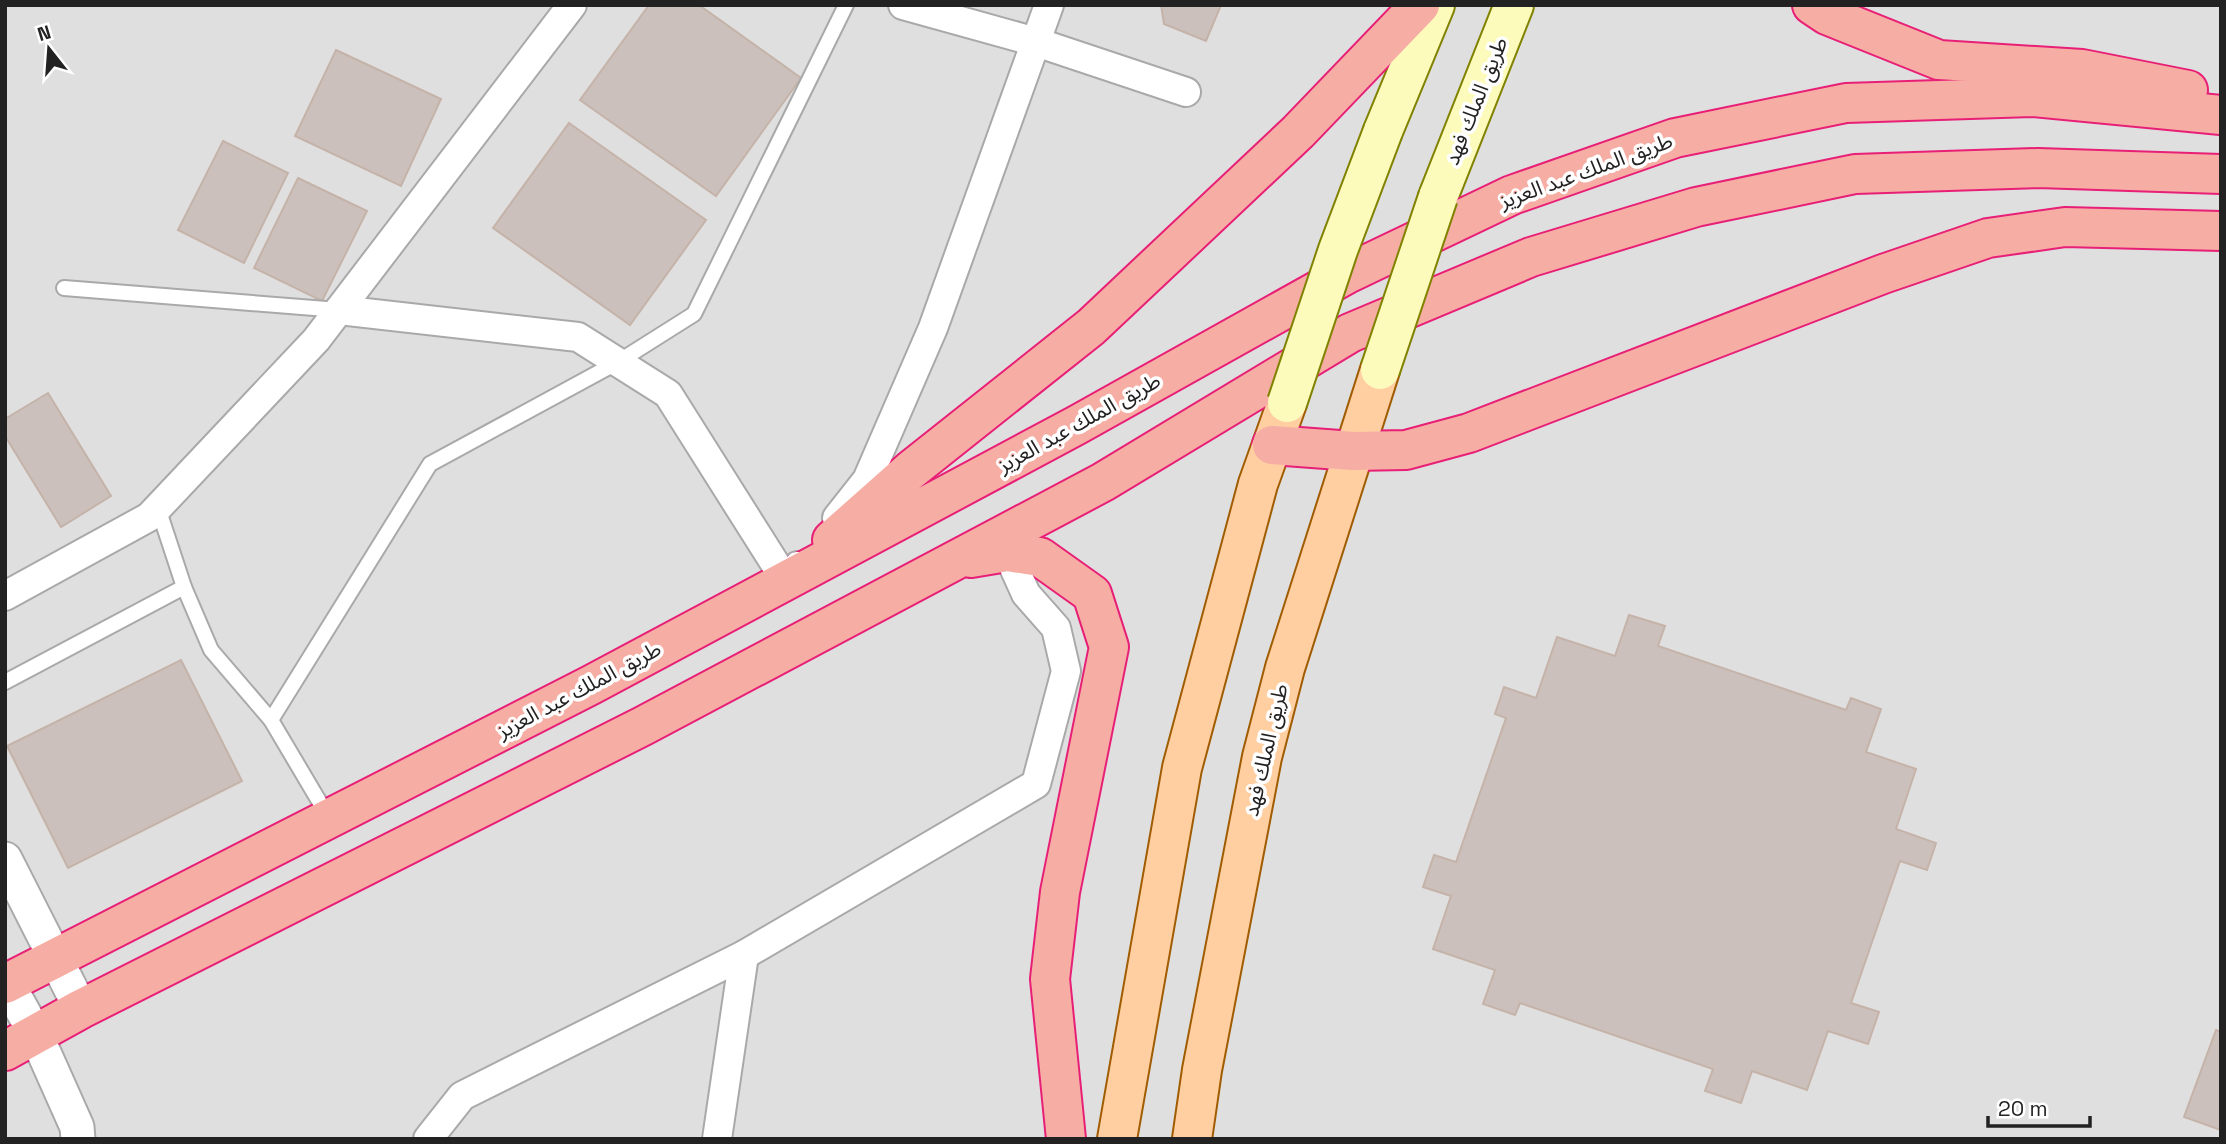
<svg xmlns="http://www.w3.org/2000/svg" width="2226" height="1144" font-family="'Space Grotesk','Noto Sans Arabic',sans-serif">
	<rect width="100%" height="100%" fill="#f2eee8"/>
	<!-- residential -->
	<rect fill="#e0dfdf" x="5" y="5" width="2216" height="1134"/>
	<!-- building -->
	<g fill="#cbc0bb" stroke="#c5b3a9" stroke-width="2">
		<polygon points="649,5 699,5 801,78 716,196 580,100"/>
		<polygon points="1161,5 1221,5 1206,41 1164,24"/>
		<polygon points="336,50 441,99 401,186 295,136"/>
		<polygon points="569,123 706,220 630,325 493,228"/>
		<polygon points="223,141 288,173 244,263 178,230"/>
		<polygon points="298,178 367,211 322,301 254,268"/>
		<polygon points="48,393 111,496 61,527 5,436 5,419"/>
		<polygon points="1629,615 1665,626 1658,646 1846,710 1851,698 1881,709 1866,752 1916,769 1896,829 1936,843 1927,870 1900,861 1851,1003 1879,1012 1868,1044 1828,1031 1807,1090 1752,1071 1741,1103 1705,1091 1713,1069 1520,1003 1515,1015 1483,1004 1495,970 1433,949 1451,896 1423,887 1434,855 1456,862 1506,718 1495,714 1504,687 1536,698 1557,637 1615,656"/>
		<polygon points="181,660 242,781 68,868 7,746"/>
		<polygon points="2216,1030 2221,1032 2221,1130 2184,1117"/>
	</g>
	<g fill="none" stroke-linecap="round" stroke-linejoin="round">
		<defs>
			<g id="service">
				<polyline points="64,288 339,310"/>
				<polyline points="158,508 184,587 211,650 271,720"/>
				<polyline points="5,682 184,587"/>
				<polyline points="329,818 271,720 430,464 618,362 694,314 846,5"/>
			</g>
			<g id="minor">
				<polyline points="903,5 1036,42 1186,92"/>
				<polyline points="339,310 578,337 668,394 786,581 798,566"/>
				<polyline points="837,518 867,480 933,328 1049,5"/>
				<polyline points="5,596 149,517 316,340 572,5"/>
				<polyline points="428,1139 462,1096 744,955 1036,784 1066,671 1056,628 1026,594 1007,552"/>
				<polyline points="717,1139 744,955"/>
			</g>
			<g id="tertiary">
				<polyline points="5,859 81,1009"/>
				<polyline points="5,979 36,1035 77,1127 78,1139"/>
			</g>
			<g id="secondary">
				<polyline points="1383,131 1435,5"/>
				<polyline points="1438,197 1514,5"/>
			</g>
			<g id="primary">
				<polyline points="1117,1139 1182,768 1258,484 1287,403"/>
				<polyline points="1192,1139 1202,1070 1262,757 1285,668 1380,370"/>
			</g>
			<g id="trunk">
				<polyline points="1812,5 1827,15 1939,60 2082,69 2188,90"/>
				<polyline points="1272,445 1353,451 1406,450 1469,433 1883,274 1988,238 2065,227 2221,231"/>
				<polyline points="832,540 911,470 1091,327 1298,132 1420,5"/>
				<polyline points="971,558 1007,552 1040,557 1092,594 1109,647 1060,892 1050,979 1066,1139"/>
				<polyline points="5,984 591,685 1077,425 1349,273 1512,195 1675,138 1846,103 2032,97 2221,115"/>
				<polyline points="5,1051 81,1009 643,726 1103,482 1350,333 1531,257 1696,207 1855,174 2038,168 2221,174"/>
			</g>
		</defs>
		<!-- service casing -->
		<use href="#service" stroke="#a9a9a9" stroke-width="18"/>
		<!-- minor casing -->
		<use href="#minor" stroke="#a9a9a9" stroke-width="32"/>
		<!-- tertiary casing -->
		<use href="#tertiary" stroke="#a9a9a9" stroke-width="37"/>
		<!-- secondary casing -->
		<use href="#secondary" stroke="#808200" stroke-width="42"/>
		<!-- primary casing -->
		<use href="#primary" stroke="#a05c00" stroke-width="42"/>
		<!-- trunk casing -->
		<use href="#trunk" stroke="#e71f76" stroke-width="42"/>
		<!-- service -->
		<use href="#service" stroke="#fff" stroke-width="14"/>
		<!-- minor -->
		<use href="#minor" stroke="#fff" stroke-width="28"/>
		<!-- tertiary -->
		<use href="#tertiary" stroke="#fff" stroke-width="33"/>
		<!-- secondary -->
		<use href="#secondary" stroke="#fdfbbb" stroke-width="38"/>
		<!-- primary -->
		<use href="#primary" stroke="#ffcea1" stroke-width="38"/>
		<!-- trunk -->
		<use href="#trunk" stroke="#f6aea4" stroke-width="38"/>
		<defs>
			<g id="secondary-bridge">
				<polyline points="1380,370 1438,197"/>
				<polyline points="1287,403 1338,250 1383,131"/>
			</g>
		</defs>
		<!-- secondary-bridge casing -->
		<use href="#secondary-bridge" stroke="#808200" stroke-width="42" stroke-linecap="butt"/>
		<!-- secondary-bridge -->
		<use href="#secondary-bridge" stroke="#fdfbbb" stroke-width="38"/>
	</g>
	<g text-anchor="middle" stroke-width="7" stroke-linejoin="round" paint-order="stroke">
		<!-- street labels -->
		<g font-size="21" fill="#222" stroke="#fff">
			<text transform="translate(1476 101) rotate(-68)" y="7">طريق الملك فهد</text>
			<text transform="translate(1586 171) rotate(-20)" y="7">طريق الملك عبد العزيز</text>
			<text transform="translate(1079 423) rotate(-29)" y="7">طريق الملك عبد العزيز</text>
			<text transform="translate(579 690) rotate(-28)" y="7">طريق الملك عبد العزيز</text>
			<text transform="translate(1266 750) rotate(-77)" y="7">طريق الملك فهد</text>
		</g>
	</g>
	<!-- border -->
	<rect width="2226" height="1144" fill="none" stroke="#222222" stroke-width="14"/>
	<!-- north arrow -->
	<g transform="translate(49 49) rotate(343)" stroke="#ffffff" stroke-width="5" paint-order="stroke">
	<path d="M0-5L12 26L0 18L-12 26Z" fill="#222222"/>
	<text y="-10" font-size="19" font-weight="bold" text-anchor="middle" fill="#222222">N</text>
	</g>
	<!-- scale -->
	<path d="M1988 1116v10h102v-10" fill="none" stroke="#222222" stroke-width="3.5"/>
	<text x="1998" y="1116" font-size="21" fill="#222222" stroke="#ffffff" stroke-width="5" paint-order="stroke">20 m</text>
</svg>
